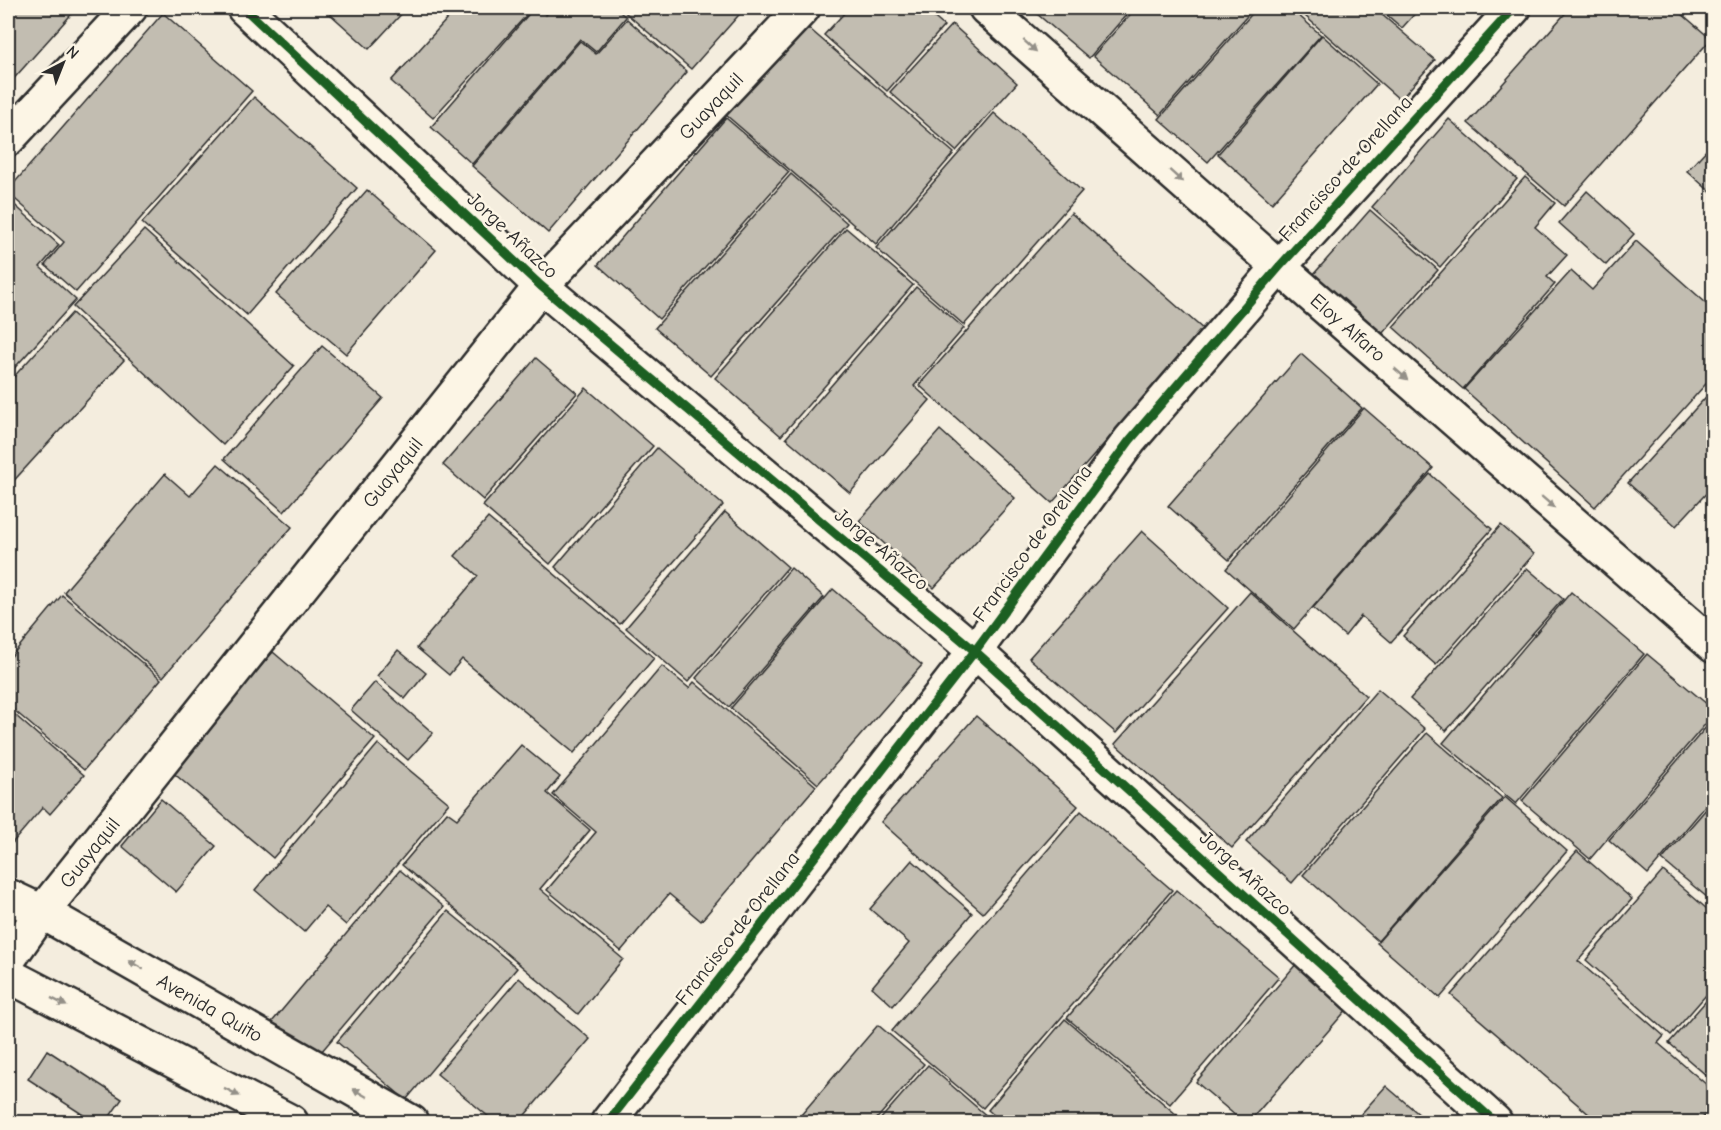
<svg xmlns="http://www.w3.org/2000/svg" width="1721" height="1130" font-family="'Comic Neue',sans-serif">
	<rect width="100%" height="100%" fill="#f4edde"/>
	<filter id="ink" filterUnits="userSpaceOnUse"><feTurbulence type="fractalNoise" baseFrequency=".0167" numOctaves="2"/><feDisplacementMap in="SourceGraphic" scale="12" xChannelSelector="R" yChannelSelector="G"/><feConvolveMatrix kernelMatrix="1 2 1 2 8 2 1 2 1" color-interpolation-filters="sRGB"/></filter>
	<g filter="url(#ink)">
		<!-- building -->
		<g fill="#c2bdb1" stroke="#2b2b2b" stroke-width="1.5">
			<polygon points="8,8 77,8 8,85"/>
			<polygon points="334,8 407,8 369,49 329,13"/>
			<polygon points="457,8 533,8 433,118 391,81"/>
			<polygon points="534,8 538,8 546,15 553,8 615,8 626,17 596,52 580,39 472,164 431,127"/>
			<polygon points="620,8 745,8 691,69"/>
			<polygon points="849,8 923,8 944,26 887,91 824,35"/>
			<polygon points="1030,8 1132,8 1089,58"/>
			<polygon points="1136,8 1254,8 1160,115 1093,56"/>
			<polygon points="1257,8 1290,8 1321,35 1208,162 1159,119"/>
			<polygon points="1296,8 1374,8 1435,60 1400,100"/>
			<polygon points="1379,8 1420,8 1402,28"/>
			<polygon points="1570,8 1675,8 1711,39 1564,206 1468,123"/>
			<polygon points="163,13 252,91 76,292 45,265 64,242 8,193 8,190"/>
			<polygon points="627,19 687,72 548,233 472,166 580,41 596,54"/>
			<polygon points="952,24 1017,83 956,151 890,92"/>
			<polygon points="805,25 954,153 876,244 726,115"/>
			<polygon points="1322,35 1377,84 1272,203 1218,154"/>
			<polygon points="254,97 357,188 247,315 142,223"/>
			<polygon points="994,113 1082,191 964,325 876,248"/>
			<polygon points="726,118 789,172 659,319 598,265"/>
			<polygon points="1449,119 1517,179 1440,267 1372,207"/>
			<polygon points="1710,146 1714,149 1714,195 1687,171"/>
			<polygon points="791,174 847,223 711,376 655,328"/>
			<polygon points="1525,177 1555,203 1535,227 1567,255 1547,277 1555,284 1463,389 1393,327"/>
			<polygon points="367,190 436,250 346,354 276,294"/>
			<polygon points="1587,191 1634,234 1606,265 1559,223"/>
			<polygon points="8,199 59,245 40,267 76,300 8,375"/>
			<polygon points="1370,210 1438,270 1382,334 1313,275"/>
			<polygon points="1071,213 1204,330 1052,503 919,385"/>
			<polygon points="846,228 913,285 781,436 715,378"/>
			<polygon points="144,230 294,366 223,445 73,307"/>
			<polygon points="1636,241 1714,310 1714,375 1595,507 1464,389 1571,271 1592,290"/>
			<polygon points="916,287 964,328 914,386 930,400 850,493 786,438"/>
			<polygon points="72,313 124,360 8,487 8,383"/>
			<polygon points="322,346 383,398 284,512 224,459"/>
			<polygon points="1301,354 1362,408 1229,560 1168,506"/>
			<polygon points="536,358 577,393 483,500 443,465"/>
			<polygon points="586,388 653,446 550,564 483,506"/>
			<polygon points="1714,388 1714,485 1676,526 1628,483"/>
			<polygon points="1364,408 1433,468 1294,629 1226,569"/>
			<polygon points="940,430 1015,498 934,588 859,521"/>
			<polygon points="657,448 723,505 620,624 555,567"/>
			<polygon points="218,464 292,527 163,677 64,592 165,474 190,496"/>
			<polygon points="1430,474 1492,529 1391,642 1361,616 1345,636 1313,608"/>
			<polygon points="725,512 788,567 688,682 626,628"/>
			<polygon points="488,518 654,658 574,753 462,659 449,675 417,648 478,576 455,556"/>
			<polygon points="1501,525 1534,554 1436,665 1403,636"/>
			<polygon points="1142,531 1228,608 1116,733 1029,658"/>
			<polygon points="791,568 824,597 729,707 696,678"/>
			<polygon points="1527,568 1563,599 1446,731 1410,699"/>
			<polygon points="833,589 922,665 818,784 731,708"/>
			<polygon points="1250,592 1366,696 1232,848 1115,744"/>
			<polygon points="1571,592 1644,654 1516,804 1443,743"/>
			<polygon points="62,595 161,679 84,770 8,705 8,660"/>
			<polygon points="398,650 426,673 405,699 377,676"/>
			<polygon points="273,652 375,739 273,858 171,771"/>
			<polygon points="1647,654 1714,710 1714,714 1590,859 1522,801"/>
			<polygon points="662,666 689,688 694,682 816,786 701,921 669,894 621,951 547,890 596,832 553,795"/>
			<polygon points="375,682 433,733 408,760 351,710"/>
			<polygon points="1378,689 1425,729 1292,883 1246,842"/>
			<polygon points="8,709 84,775 50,814 43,807 8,848"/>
			<polygon points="976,716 1078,806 983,913 881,822"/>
			<polygon points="1714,718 1714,796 1648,874 1609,840"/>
			<polygon points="1427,733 1502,798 1378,941 1303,875"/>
			<polygon points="378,744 449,803 346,925 325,907 304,932 255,890"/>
			<polygon points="521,745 560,777 547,793 590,830 540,889 623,959 578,1014 402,865 447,812 457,819"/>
			<polygon points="1505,797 1567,851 1440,998 1377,943"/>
			<polygon points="161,799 216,846 176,892 122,846"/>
			<polygon points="1714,800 1714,891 1708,898 1662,860"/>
			<polygon points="1081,811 1172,890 983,1108 892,1031"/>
			<polygon points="1577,851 1632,899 1578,961 1664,1036 1658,1043 1714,1091 1714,1105 1699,1122 1598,1122 1451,995"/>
			<polygon points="912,860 972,913 893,1006 872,987 909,943 870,909"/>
			<polygon points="400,870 444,907 316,1058 272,1022"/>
			<polygon points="1663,871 1714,915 1714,986 1671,1035 1586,960"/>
			<polygon points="1176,890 1279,977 1170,1104 1067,1018"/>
			<polygon points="448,911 517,968 406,1100 337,1042"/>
			<polygon points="1297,963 1349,1007 1249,1122 1243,1122 1196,1082"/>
			<polygon points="519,978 590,1039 519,1122 495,1122 437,1074"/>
			<polygon points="1714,992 1714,1082 1669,1043"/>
			<polygon points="1065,1019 1185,1122 1002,1122 988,1110"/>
			<polygon points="878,1025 924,1064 874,1122 795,1122"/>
			<polygon points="47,1050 122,1099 106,1122 94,1122 28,1079"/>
			<polygon points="928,1065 989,1118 985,1122 878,1122"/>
			<polygon points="1386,1086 1428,1122 1354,1122"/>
		</g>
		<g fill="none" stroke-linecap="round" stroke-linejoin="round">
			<defs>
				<g id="street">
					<polyline points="244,8 541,286 975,651 1495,1122"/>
					<path id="s1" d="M986 8 1279 267 1714 646"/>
					<polyline points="8,139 130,8"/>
					<path id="s2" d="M8 960 42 912 541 286 803 8"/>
					<polyline points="608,1122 975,651 1130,440 1279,267 1514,8"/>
				</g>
				<g id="highway">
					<path id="s3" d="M8 896 42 912 411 1122"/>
					<polyline points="8,975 291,1122"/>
				</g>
			</defs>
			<!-- street casing -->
			<use href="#street" stroke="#2b2b2b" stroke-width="38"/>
			<!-- highway casing -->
			<use href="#highway" stroke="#2b2b2b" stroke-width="38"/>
			<!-- street -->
			<use href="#street" stroke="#fcf5e5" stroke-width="33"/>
			<!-- highway -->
			<use href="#highway" stroke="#fcf5e5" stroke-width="33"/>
			<defs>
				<g id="cycleway">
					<polyline points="244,8 541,286 975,651 1495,1122"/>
					<polyline points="608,1122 975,651 1130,440 1279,267 1514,8"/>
				</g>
			</defs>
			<!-- cycleway casing -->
			<use href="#cycleway" stroke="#fcf5e5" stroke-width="13"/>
			<!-- cycleway -->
			<use href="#cycleway" stroke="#1b5e20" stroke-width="9"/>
		</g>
		<!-- one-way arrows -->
		<defs><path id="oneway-solid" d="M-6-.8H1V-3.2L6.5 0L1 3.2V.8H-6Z" transform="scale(1.5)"/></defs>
		<g fill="#949088">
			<use href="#oneway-solid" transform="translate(1030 46) rotate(42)"/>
			<use href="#oneway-solid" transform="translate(1176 176) rotate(42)"/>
			<use href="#oneway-solid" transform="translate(1401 374) rotate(41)"/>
			<use href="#oneway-solid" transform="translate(1548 502) rotate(41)"/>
			<use href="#oneway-solid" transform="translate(136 965) rotate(-150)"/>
			<use href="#oneway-solid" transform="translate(59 1002) rotate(27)"/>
			<use href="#oneway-solid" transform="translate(232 1092) rotate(27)"/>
			<use href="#oneway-solid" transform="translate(360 1093) rotate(-150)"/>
		</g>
	</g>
	<g text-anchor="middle" stroke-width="5" stroke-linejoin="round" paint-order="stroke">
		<!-- street labels -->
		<g font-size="20" fill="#2b2b2b" stroke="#fcf5e5">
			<text dy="7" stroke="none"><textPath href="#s2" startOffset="1107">Guayaquil</textPath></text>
			<text transform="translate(1345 168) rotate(-48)" y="7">Francisco de Orellana</text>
			<text transform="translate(513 235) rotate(43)" y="7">Jorge Añazco</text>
			<text dy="7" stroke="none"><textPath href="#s1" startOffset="483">Eloy Alfaro</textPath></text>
			<text dy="7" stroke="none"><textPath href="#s2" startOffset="621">Guayaquil</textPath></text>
			<text transform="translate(1032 543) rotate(-54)" y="7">Francisco de Orellana</text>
			<text transform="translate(882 549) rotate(40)" y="7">Jorge Añazco</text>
			<text dy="7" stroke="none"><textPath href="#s2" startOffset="135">Guayaquil</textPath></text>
			<text transform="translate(1246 873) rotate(42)" y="7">Jorge Añazco</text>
			<text transform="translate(737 928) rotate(-52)" y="7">Francisco de Orellana</text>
			<text dy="7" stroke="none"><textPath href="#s3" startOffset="231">Avenida Quito</textPath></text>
		</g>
	</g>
	<!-- margin -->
	<rect width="1721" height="1130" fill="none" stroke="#fcf5e5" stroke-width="30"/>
	<rect x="15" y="15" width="1691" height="1100" fill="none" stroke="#2b2b2b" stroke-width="2" filter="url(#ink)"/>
	<!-- north arrow -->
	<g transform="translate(63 63) rotate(42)" stroke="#fcf5e5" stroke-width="4.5" paint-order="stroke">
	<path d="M0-4.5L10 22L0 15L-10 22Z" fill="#2b2b2b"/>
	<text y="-9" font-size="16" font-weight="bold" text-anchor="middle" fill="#2b2b2b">N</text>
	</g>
</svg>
